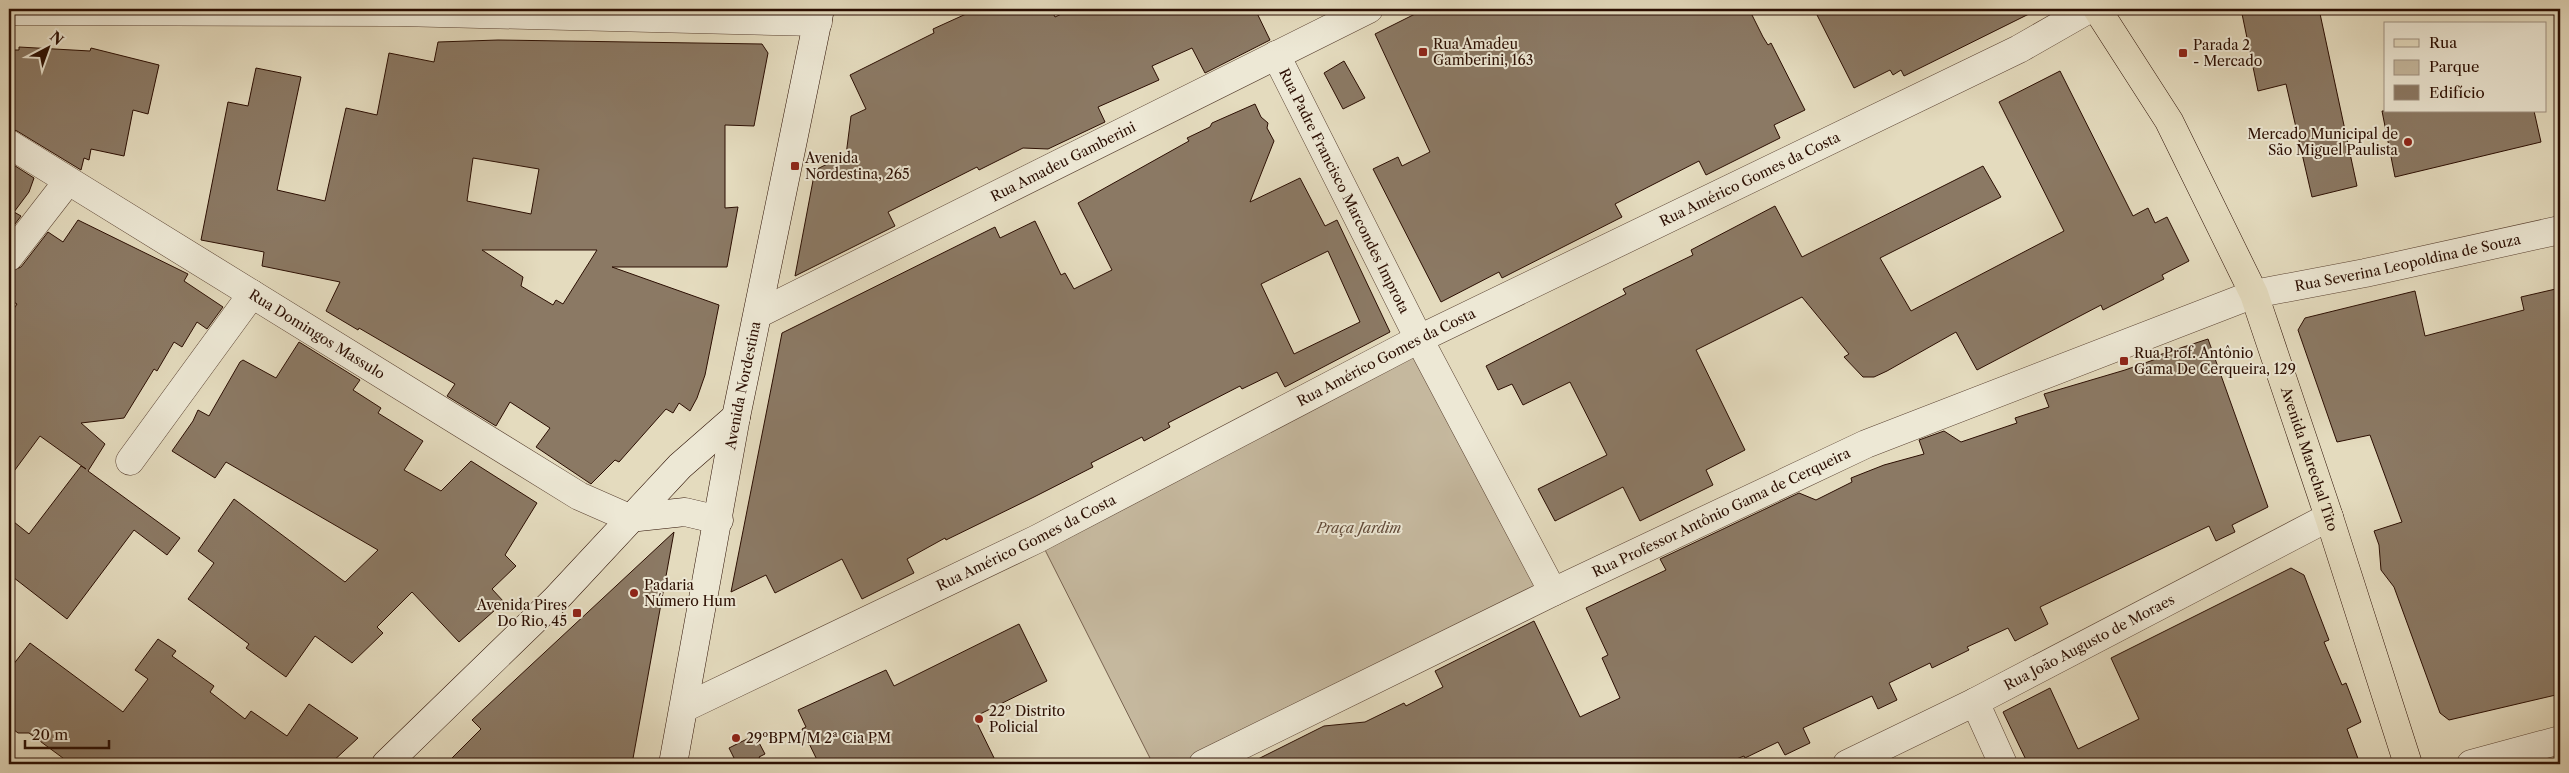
<svg xmlns="http://www.w3.org/2000/svg" width="2569" height="773" font-family="'Libre Caslon Text',serif">
	<rect width="100%" height="100%" fill="#e4dbbe"/>
	<filter id="stains"><feTurbulence type="fractalNoise" baseFrequency=".004" numOctaves="4"/><feColorMatrix values="0 0 0 0 .2 0 0 0 0 .09 0 0 0 0 .02 0 0 0 .5 -.17"/></filter>
	<radialGradient id="worn" r=".72"><stop offset=".6" stop-color="#630" stop-opacity="0"/><stop offset="1" stop-color="#630" stop-opacity=".3"/></radialGradient>
	<!-- green -->
	<polygon fill="#c5b89e" stroke="#786350" points="1426,336 1546,589 1195,764 1153,764 1040,540"/>
	<!-- building -->
	<g fill="#8b7964" stroke="#2b0e02" fill-rule="evenodd">
		<polygon points="977,9 1051,9 1055,17 1072,9 1255,9 1270,40 1205,73 1192,48 1152,66 1159,80 1098,107 1105,122 1048,149 1023,148 979,170 977,167 888,212 895,226 795,276 815,170 846,155 851,116 866,109 850,75 934,33 933,29"/>
		<polygon points="1425,9 1749,9 1763,37 1768,45 1771,43 1805,110 1774,125 1780,138 1706,175 1699,161 1615,204 1622,217 1502,278 1499,272 1441,302 1373,169 1398,157 1402,166 1430,152 1375,34"/>
		<polygon points="1814,9 2039,9 1904,76 1901,70 1893,75 1890,70 1854,88"/>
		<polygon points="2241,9 2319,9 2357,186 2312,197 2286,84 2258,91"/>
		<path d="M498 40 762 44 768 53 754 126 725 125V208L738 207 727 267H612L719 305 705 375 697 398 690 411 679 403 673 413 666 409 619 462 615 460 591 484 536 447 550 428 510 402 496 426 447 396 455 384 359 328 358 330 326 311 340 282 262 266 264 252 201 240 228 102 248 106 256 68 301 77 277 190 325 201 346 108 377 115 389 53 434 62 438 42ZM473 158 539 169 531 214 467 201ZM482 250H597L563 304 556 300 553 305 521 286 523 277Z"/>
		<polygon points="19,47 90,51 91,48 159,65 148,114 133,110 124,156 91,149 89,160 84,158 81,170 17,131 9,128 9,50 19,50"/>
		<polygon points="1344,61 1365,98 1343,109 1324,73"/>
		<polygon points="2060,71 2133,216 2148,208 2155,223 2167,217 2189,261 2162,275 2164,279 2103,310 2101,305 1977,370 1956,332 1887,371 1874,377 1863,377 1844,357 1849,354 1802,297 1696,350 1745,450 1706,470 1713,485 1640,521 1623,487 1555,521 1538,489 1607,455 1570,382 1523,405 1512,384 1498,390 1486,366 1626,294 1623,289 1693,255 1691,250 1775,206 1802,257 1983,166 2001,197 1880,258 1911,311 2064,231 1999,102"/>
		<path d="M1255 104 1261 117 1268 123 1267 128 1274 141 1250 202 1300 178 1325 226 1337 220 1390 332 1285 387 1277 372 1242 389 1240 386 1168 423 1170 427 1144 441 1142 437 1091 463 1093 467 1034 497 946 540 945 538 907 559 914 573 862 599 842 559 775 593 766 575 731 592 782 333 995 227 1000 238 1035 221 1061 275 1065 273 1074 289 1112 270 1078 203 1189 141 1187 138 1210 127 1212 123ZM1328 251 1360 322 1294 354 1261 284Z"/>
		<polygon points="2382,111 2534,111 2541,142 2395,177"/>
		<polygon points="9,162 34,178 29,192 14,212 21,216 9,232"/>
		<polygon points="78,220 188,274 184,281 223,307 207,329 197,322 182,347 174,342 157,371 154,369 124,418 81,423 105,444 88,471 180,538 167,555 134,530 67,619 9,574 9,518 29,534 81,466 86,469 40,436 9,478 9,316 17,304 9,299 9,272 21,267 48,232 63,242"/>
		<polygon points="2560,288 2560,694 2449,720 2440,713 2394,587 2381,570 2379,545 2374,531 2402,522 2370,435 2337,442 2298,330 2305,318 2415,291 2425,336 2524,310 2521,297"/>
		<polygon points="2208,339 2268,507 2232,525 2235,532 2216,541 2209,526 2040,607 2048,624 2015,641 2008,628 1967,647 1969,650 1932,668 1930,663 1889,683 1897,700 1878,709 1872,696 1803,728 1810,743 1785,755 1778,742 1745,758 1744,756 1724,764 1248,764 1324,726 1365,722 1404,703 1406,706 1443,687 1435,671 1534,621 1580,717 1620,698 1602,658 1608,655 1586,608 1666,570 1660,559 1799,493 1816,500 1852,482 1851,478 1884,465 1924,454 1919,440 1944,431 1961,442 2017,423 2015,418 2049,407 2044,394 2125,370 2159,358 2159,355"/>
		<polygon points="299,342 360,380 353,390 381,408 378,413 423,441 404,470 441,491 471,461 537,503 505,555 516,566 492,589 504,602 459,642 412,592 377,627 383,633 352,663 315,636 286,677 246,648 249,644 188,599 214,563 198,551 234,499 345,582 378,550 226,462 215,478 172,451 193,421 198,410 209,416 240,362 243,360 276,378"/>
		<polygon points="674,532 632,764 446,764 481,729 472,720"/>
		<polygon points="2291,568 2304,575 2329,640 2324,642 2342,685 2346,683 2361,722 2347,729 2360,764 2028,764 2003,712 2050,688 2078,749 2139,719 2111,658"/>
		<polygon points="1019,624 1047,681 974,717 997,764 819,764 802,729 806,727 798,710 886,670 894,686"/>
		<polygon points="158,639 176,651 172,656 214,686 210,692 245,719 251,711 287,736 309,704 358,738 330,764 71,764 29,733 18,733 9,726 9,670 30,643 123,712 148,679 135,670"/>
		<polygon points="755,735 765,754 759,757 763,764 737,764 729,748"/>
	</g>
	<g fill="none" stroke-linecap="round" stroke-linejoin="round">
		<defs>
			<g id="street">
				<polyline points="9,11 398,12 818,22"/>
				<path id="s1" d="M1276 55 1419 339 1553 592"/>
				<path id="s2" d="M9 144 579 496 629 518"/>
				<polyline points="9,257 68,181"/>
				<path id="s3" d="M758 314 1369 9"/>
				<polyline points="130,461 252,294"/>
				<polyline points="1975,702 2003,764"/>
				<path id="s4" d="M684 708 1037 539 1419 339 2019 49 2089 9"/>
				<path id="s5" d="M1203 764 1553 592 1866 444 2254 294 2365 273 2560 230"/>
				<path id="s6" d="M1847 764 1975 702 2329 517"/>
				<polyline points="2471,764 2560,740"/>
			</g>
			<g id="secondary">
				<polyline points="629,518 685,512 719,520"/>
				<polyline points="386,764 556,599 680,466 736,417"/>
				<path id="s7" d="M673 764 736 417 820 9"/>
			</g>
			<g id="primary">
				<path id="s8" d="M2097 9 2169 121 2254 294 2329 517 2408 764"/>
			</g>
		</defs>
		<!-- street casing -->
		<use href="#street" stroke="#594131" stroke-width="29"/>
		<!-- secondary casing -->
		<use href="#secondary" stroke="#2b0e02" stroke-width="29"/>
		<!-- primary casing -->
		<use href="#primary" stroke="#2b0e02" stroke-width="29"/>
		<!-- street -->
		<use href="#street" stroke="#ede8d5" stroke-width="28"/>
		<!-- secondary -->
		<use href="#secondary" stroke="#ede8d5" stroke-width="28"/>
		<!-- primary -->
		<use href="#primary" stroke="#e4dbbe" stroke-width="28"/>
	</g>
	<!-- markers -->
	<g fill="#8f2418" stroke="#ede8d5" stroke-width="2">
		<rect x="1418" y="47" width="10" height="10" rx="2.5"/>
		<rect x="2178" y="48" width="10" height="10" rx="2.5"/>
		<circle cx="2408" cy="142" r="5"/>
		<rect x="790" y="161" width="10" height="10" rx="2.5"/>
		<rect x="2119" y="356" width="10" height="10" rx="2.5"/>
		<circle cx="634" cy="593" r="5"/>
		<rect x="572" y="608" width="10" height="10" rx="2.5"/>
		<circle cx="979" cy="719" r="5"/>
		<circle cx="736" cy="738" r="5"/>
	</g>
	<g text-anchor="middle" stroke-width="4" stroke-linejoin="round" paint-order="stroke">
		<!-- poi labels -->
		<g font-size="14" fill="#2b0e02" stroke="#ede8d5" text-anchor="start">
			<text x="1433" y="49">Rua Amadeu<tspan x="1433" dy="16">Gamberini, 163</tspan></text>
			<text x="2193" y="50">Parada 2<tspan x="2193" dy="16">- Mercado</tspan></text>
			<text x="2398" y="139" text-anchor="end">Mercado Municipal de<tspan x="2398" dy="16">São Miguel Paulista</tspan></text>
			<text x="805" y="163">Avenida<tspan x="805" dy="16">Nordestina, 265</tspan></text>
			<text x="2134" y="358">Rua Prof. Antônio<tspan x="2134" dy="16">Gama De Cerqueira, 129</tspan></text>
			<text x="644" y="590">Padaria<tspan x="644" dy="16">Número Hum</tspan></text>
			<text x="567" y="610" text-anchor="end">Avenida Pires<tspan x="567" dy="16">Do Rio, 45</tspan></text>
			<text x="989" y="716">22º Distrito<tspan x="989" dy="16">Policial</tspan></text>
			<text x="746" y="743">29ºBPM/M 2ª Cia PM</text>
		</g>
		<!-- street labels -->
		<g font-size="14" fill="#2b0e02" stroke="#ede8d5">
			<text dy="5" stroke="none"><textPath href="#s3" startOffset="341">Rua Amadeu Gamberini</textPath></text>
			<text dy="5" stroke="none"><textPath href="#s4" startOffset="1190">Rua Américo Gomes da Costa</textPath></text>
			<text dy="5" stroke="none"><textPath href="#s1" startOffset="152">Rua Padre Francisco Marcondes Improta</textPath></text>
			<text dy="5" stroke="none"><textPath href="#s5" startOffset="1309">Rua Severina Leopoldina de Souza</textPath></text>
			<text dy="5" stroke="none"><textPath href="#s2" startOffset="362">Rua Domingos Massulo</textPath></text>
			<text dy="5" stroke="none"><textPath href="#s4" startOffset="785">Rua Américo Gomes da Costa</textPath></text>
			<text dy="5" stroke="none"><textPath href="#s7" startOffset="385">Avenida Nordestina</textPath></text>
			<text dy="5" stroke="none"><textPath href="#s8" startOffset="500">Avenida Marechal Tito</textPath></text>
			<text dy="5" stroke="none"><textPath href="#s5" startOffset="576">Rua Professor Antônio Gama de Cerqueira</textPath></text>
			<text dy="5" stroke="none"><textPath href="#s4" startOffset="380">Rua Américo Gomes da Costa</textPath></text>
			<text dy="5" stroke="none"><textPath href="#s6" startOffset="271">Rua João Augusto de Moraes</textPath></text>
		</g>
		<!-- park labels -->
		<g font-size="14" font-style="italic" fill="#614a39" stroke="#ede8d5">
			<text x="1359" y="533">Praça Jardim</text>
		</g>
	</g>
	<!-- margin -->
	<rect width="2569" height="773" fill="none" stroke="#e4dbbe" stroke-width="30"/>
	<rect x="10" y="10" width="2549" height="753" fill="none" stroke="#2b0e02" stroke-width="2.5"/>
	<rect x="15" y="15" width="2539" height="743" fill="none" stroke="#2b0e02"/>
	<!-- legend -->
	<rect x="2384" y="22" width="162" height="90" fill="#ede8d5" stroke="#9f9181"/>
	<rect x="2394" y="39" width="25" height="8" fill="#e4dbbe" stroke="#9f9181"/>
	<text x="2429" y="48" font-size="15" fill="#2b0e02">Rua</text>
	<rect x="2394" y="60" width="25" height="15" fill="#c5b89e" stroke="#9f9181"/>
	<text x="2429" y="72" font-size="15" fill="#2b0e02">Parque</text>
	<rect x="2394" y="85" width="25" height="15" fill="#8b7964" stroke="#9f9181"/>
	<text x="2429" y="98" font-size="15" fill="#2b0e02">Edifício</text>
	<!-- north arrow -->
	<g transform="translate(48 48) rotate(41)" stroke="#ede8d5" stroke-width="4" paint-order="stroke">
	<path d="M0-4L9 19L0 12L-9 19Z" fill="#2b0e02"/>
	<text y="-8" font-size="14" font-weight="bold" text-anchor="middle" fill="#2b0e02">N</text>
	</g>
	<!-- scale -->
	<path d="M25 740v8h84v-8" fill="none" stroke="#2b0e02" stroke-width="2.5"/>
	<text x="32" y="740" font-size="15" fill="#2b0e02" stroke="#ede8d5" stroke-width="4" paint-order="stroke">20 m</text>
	<rect width="100%" height="100%" filter="url(#stains)"/>
	<rect width="100%" height="100%" fill="url(#worn)"/>
</svg>
